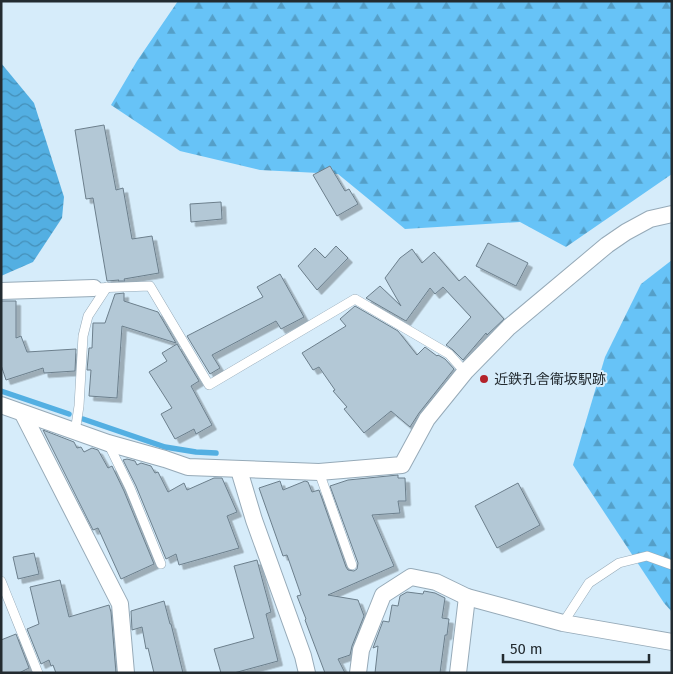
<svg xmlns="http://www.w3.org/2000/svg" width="673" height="674" font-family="'Fira Sans','Noto Sans JP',sans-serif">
	<defs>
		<pattern id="forest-firs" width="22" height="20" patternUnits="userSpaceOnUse" patternTransform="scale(1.25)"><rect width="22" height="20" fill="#67c3f7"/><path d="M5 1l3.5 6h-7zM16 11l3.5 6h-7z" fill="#549fc8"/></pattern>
		<pattern id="water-waves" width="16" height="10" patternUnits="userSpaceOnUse" patternTransform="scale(1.25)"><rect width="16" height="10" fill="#53afe2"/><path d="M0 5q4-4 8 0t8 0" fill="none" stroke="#448fb8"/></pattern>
		<filter id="shadow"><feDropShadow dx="4.5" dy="4.5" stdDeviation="0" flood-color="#0004"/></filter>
	</defs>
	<rect width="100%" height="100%" fill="#d6ecfa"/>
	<!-- forest -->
	<g fill="url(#forest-firs)">
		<polygon points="178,1 672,1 672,174 566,247 520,222 405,229 338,174 260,170 180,151 111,105 137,61"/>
		<polygon points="672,260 672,612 664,603 573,465 605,357 641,284"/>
	</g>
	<!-- water -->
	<polygon fill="url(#water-waves)" points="1,63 34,103 64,197 62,218 33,262 1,276"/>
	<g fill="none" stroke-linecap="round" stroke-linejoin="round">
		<!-- stream -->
		<g stroke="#53afe2" stroke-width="5.5">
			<polyline points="1,391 69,414"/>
			<polyline points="83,419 165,447 196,452 216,453"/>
		</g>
	</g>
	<!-- building -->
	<g fill="#b3c8d6" stroke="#6c7f8c" filter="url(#shadow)">
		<polygon points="104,125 116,190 123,188 132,239 152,236 159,273 124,279 125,281 118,281 119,280 107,281 93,198 86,199 75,130"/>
		<polygon points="330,166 345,191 349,189 358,204 337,216 313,175"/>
		<polygon points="221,202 222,219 191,222 190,204"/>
		<polygon points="488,243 528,263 516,286 476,266"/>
		<polygon points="336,246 348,258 317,290 298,266 315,248 325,258"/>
		<polygon points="412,249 422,263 434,252 459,281 465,276 504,319 487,335 486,333 463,360 453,350 446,345 471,317 470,316 443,287 435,294 430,288 406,321 366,298 380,286 401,306 385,278 400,258"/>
		<polygon points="280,274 304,317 281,329 276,321 212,355 220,368 210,374 187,336 263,297 257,287"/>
		<polygon points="124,293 124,301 158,312 176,343 122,326 117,398 89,396 91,370 87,370 89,348 92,348 93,323 105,323 115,294"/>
		<polygon points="1,301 16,301 16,338 21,336 27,352 76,349 75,371 44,373 43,368 6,380 1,365"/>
		<polygon points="355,306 398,331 417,355 425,347 437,356 438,355 445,359 454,369 419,413 410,427 391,411 364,433 344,409 347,407 333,391 335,390 319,367 313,370 302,353 346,326 340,319"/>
		<polygon points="177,344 199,381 191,386 212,425 196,434 194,429 175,439 161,414 172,408 149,372 167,361 162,353"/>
		<polygon points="43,430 74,442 77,448 81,447 84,452 92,448 98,450 108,468 112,466 124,491 154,564 121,579 98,528 93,530"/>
		<polygon points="127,459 135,461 137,465 141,463 151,466 155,473 158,472 168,492 184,483 187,490 214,478 222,478 237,512 227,516 239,548 179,565 176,554 166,559 136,486 123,460"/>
		<polygon points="398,475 398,478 405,478 406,501 398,501 400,513 372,515 394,566 328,595 358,600 364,616 352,646 350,655 338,659 345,673 325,673 305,620 306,619 297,596 301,595 287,555 283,556 259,488 280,481 283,490 305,481 308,482 312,492 319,490 346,567 348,570 354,571 357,569 358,563 330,486 348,480"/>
		<polygon points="518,483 540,525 497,548 475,506"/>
		<polygon points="34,553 39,574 18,579 13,557"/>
		<polygon points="257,560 271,612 266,614 278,661 234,673 221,673 214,649 254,638 234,566"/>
		<polygon points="60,580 69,617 109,605 111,612 116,673 56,673 53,665 51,666 49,660 41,664 27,629 39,624 30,587"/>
		<polygon points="424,591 435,593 445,598 442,618 449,619 447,635 445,635 440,673 375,673 378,646 373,648 383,621 389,622 392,605 398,606 400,596 407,592 423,594"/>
		<polygon points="164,601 170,624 171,624 183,673 154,673 148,648 146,649 142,627 132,630 131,611"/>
		<polygon points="16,634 29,668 19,673 1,673 1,640"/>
	</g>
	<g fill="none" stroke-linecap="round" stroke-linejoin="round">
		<defs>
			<g id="service">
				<polyline points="94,288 150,286 209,385 355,299 449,354 465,372"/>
				<polyline points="75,432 79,406 83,336 88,316 107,287"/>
				<polyline points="108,443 130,488 161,564"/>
				<polyline points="319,472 352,565"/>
				<polyline points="1,581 38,673"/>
				<polyline points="563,623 589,583 619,563 647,556 672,565"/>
			</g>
			<g id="minor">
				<polyline points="1,291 94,288"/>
				<polyline points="1,405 108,443 165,459 188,467 319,472 402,465 427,419 465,372 509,327 607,245 626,232 650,219 672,214"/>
				<polyline points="23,414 120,604 126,673"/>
				<polyline points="239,470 254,520 303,656 307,673"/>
				<polyline points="358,673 361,650 383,595 411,577 436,582 467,597 563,623 672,642"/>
				<polyline points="458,673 467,597"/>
			</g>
		</defs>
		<!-- service casing -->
		<use href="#service" stroke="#96aab8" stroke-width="10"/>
		<!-- minor casing -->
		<use href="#minor" stroke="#96aab8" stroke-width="18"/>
		<!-- service -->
		<use href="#service" stroke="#fff" stroke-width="9"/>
		<!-- minor -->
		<use href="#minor" stroke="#fff" stroke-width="16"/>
	</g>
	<!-- markers -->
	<circle fill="#b3222a" stroke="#d6ecfa" stroke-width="2" cx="484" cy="379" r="5"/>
	<g text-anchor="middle" stroke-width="4" stroke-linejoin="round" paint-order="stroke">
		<!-- poi labels -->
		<g font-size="14" fill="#232b30" stroke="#d6ecfa" text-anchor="start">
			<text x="494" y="384">近鉄孔舎衛坂駅跡</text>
		</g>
	</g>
	<!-- border -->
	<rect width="673" height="674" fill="none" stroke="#232b30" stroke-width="5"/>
	<!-- scale -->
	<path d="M503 654v8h146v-8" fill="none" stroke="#232b30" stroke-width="2.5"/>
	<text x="510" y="654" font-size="15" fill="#232b30" stroke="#d6ecfa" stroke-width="4" paint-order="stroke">50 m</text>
</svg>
